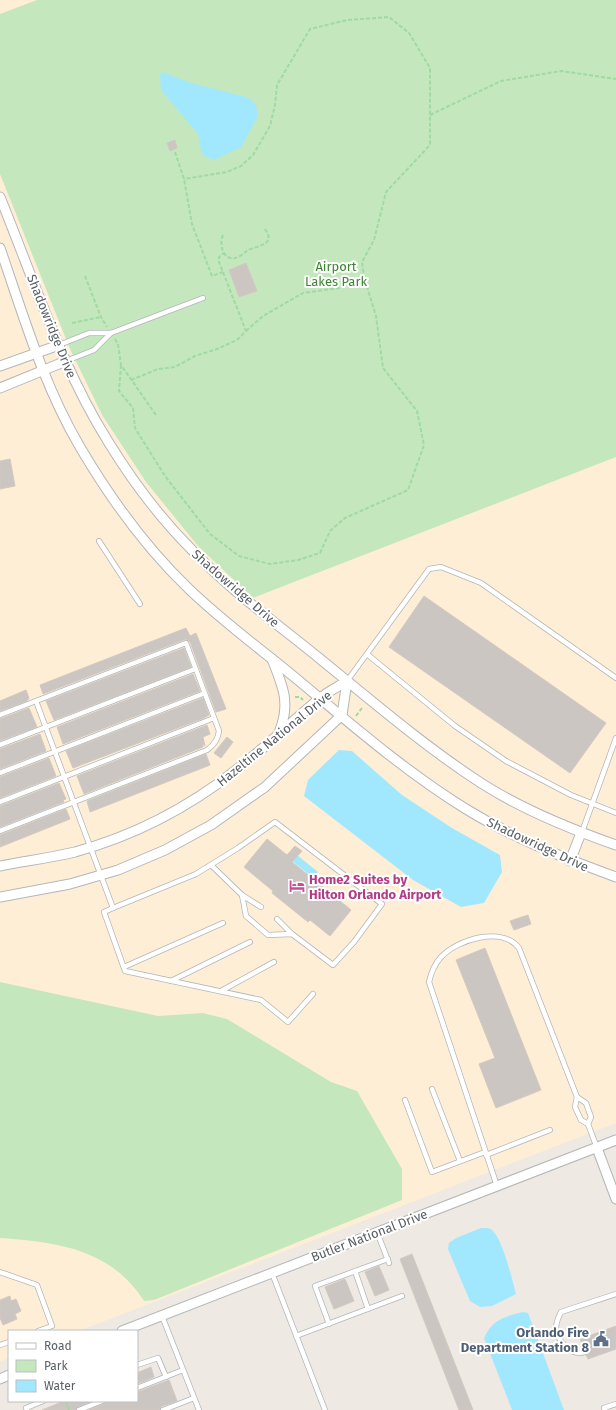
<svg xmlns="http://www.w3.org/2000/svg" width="616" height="1410" font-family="'Fira Sans',sans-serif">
	<rect width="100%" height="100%" fill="#eee9e2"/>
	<!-- commercial -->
	<polygon fill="#ffeed6" points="0,0 616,0 616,1123 79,1331 9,1331 9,1358 0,1362"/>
	<!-- green -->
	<g fill="#c5e7bd">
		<polygon points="37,0 616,0 616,457 253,598 198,546 146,482 102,415 70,349 0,174 0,14"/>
		<path d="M0 982 158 1016 203 1013 227 1019 331 1082 357 1091 402 1169V1200L154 1300 144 1301C111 1249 57 1242 0 1238Z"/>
	</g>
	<!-- water -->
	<g fill="#a1e8ff">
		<polygon points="162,72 191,83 246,97 255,103 257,110 257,118 241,147 214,160 205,156 201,151 198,134 161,90 160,76"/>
		<polygon points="339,750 352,751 402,795 452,828 500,855 502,872 484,903 461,907 413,880 304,796 308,780"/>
		<polygon points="297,855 318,872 313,878 292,861"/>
		<path d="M481 1228C485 1228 490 1227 493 1231 503 1241 512 1279 516 1294L492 1306 480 1307 470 1301 448 1249 449 1243 456 1238Z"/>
		<path d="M523 1312 528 1313 564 1410H512L484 1338C493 1319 504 1317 523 1312Z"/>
	</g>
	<!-- building -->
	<g fill="#cbc6c1" stroke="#d3c9c0">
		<polygon points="175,140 177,148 170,151 167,143"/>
		<polygon points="246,263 257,291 239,297 229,270"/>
		<polygon points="10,459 15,486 0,489 0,461"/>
		<polygon points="424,596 606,723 570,773 389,647"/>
		<polygon points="186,628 190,636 196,633 226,709 216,712 190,642 186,639 43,694 40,685"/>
		<polygon points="184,648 191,667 54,720 46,701"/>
		<polygon points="193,674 200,691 63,744 57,727"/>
		<polygon points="26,690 29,698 27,701 0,711 0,701"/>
		<polygon points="203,698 209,715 204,718 73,768 66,751"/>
		<polygon points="29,708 37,727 0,741 0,719"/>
		<polygon points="207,725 210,734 203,737 205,746 202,744 203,747 84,794 77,776"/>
		<polygon points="40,734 46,751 0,769 0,749"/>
		<polygon points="227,737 233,742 221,758 214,753"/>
		<polygon points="206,754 210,765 90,812 87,801"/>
		<polygon points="49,758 56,776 0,798 0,777"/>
		<polygon points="59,783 66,799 63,800 64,802 0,827 0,806"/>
		<polygon points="66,809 70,819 0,847 0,835"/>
		<polygon points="267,839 287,855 295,846 302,851 292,862 351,910 330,936 310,920 308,922 272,893 273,891 244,867"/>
		<polygon points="528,915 531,924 514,930 510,921"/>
		<polygon points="485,948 541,1090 496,1108 479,1064 495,1058 456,960"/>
		<polygon points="412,1254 473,1410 459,1410 400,1259"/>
		<polygon points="379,1266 389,1290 375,1296 365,1272"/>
		<polygon points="345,1279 354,1301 334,1309 325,1287"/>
		<polygon points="10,1296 11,1301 16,1299 21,1311 15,1314 17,1319 3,1325 0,1318 0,1300"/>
		<polygon points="616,1326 616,1349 588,1359 586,1355 589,1351 584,1348 580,1339"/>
		<polygon points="151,1367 154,1377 137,1384 137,1373"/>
		<polygon points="169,1380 177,1401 162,1406 159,1410 89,1410 103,1404 106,1401 137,1401 137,1392"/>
		<polygon points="64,1401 92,1401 78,1407 75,1410 42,1410"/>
	</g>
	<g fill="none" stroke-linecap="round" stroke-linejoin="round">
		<defs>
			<g id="lane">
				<polyline points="59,345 89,333 111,333 203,298"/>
				<polyline points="66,361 94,350 111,333"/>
				<polyline points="99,541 140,604"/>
				<polyline points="368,655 455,726 506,761 571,795 616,813"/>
				<polyline points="347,681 429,569 441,567 481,583 616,678"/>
				<polyline points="0,715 36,701"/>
				<polyline points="0,745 195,669"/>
				<polyline points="0,773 205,693"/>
				<polyline points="0,802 214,718"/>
				<path d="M0 831 207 750C214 745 218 740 219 731L186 643 36 701 113 908 196 874 238 848 275 822 382 904 354 942 333 965 292 934 268 935 246 916 242 895 211 865"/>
				<polyline points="582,832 616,738"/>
				<polyline points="242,895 261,907"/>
				<polyline points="113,908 104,912 125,971 261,1000 288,1022 313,994"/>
				<polyline points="277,919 292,934"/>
				<polyline points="124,967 223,923"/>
				<polyline points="171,981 250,942"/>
				<polyline points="221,991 274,962"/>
				<polyline points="432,1089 460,1161"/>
				<polyline points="577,1097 586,1103 591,1117 588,1124"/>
				<polyline points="405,1100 432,1172 485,1152"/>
				<polyline points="486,1155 550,1130"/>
				<path d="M497 1186 429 982C431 973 434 965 441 957 458 939 502 926 519 948L577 1097 575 1107 581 1120 588 1124 597 1148"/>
				<polyline points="377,1232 389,1263"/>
				<polyline points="355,1271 368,1309"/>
				<polyline points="0,1272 37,1285 52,1326 38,1331"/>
				<polyline points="272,1273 325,1410"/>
				<polyline points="162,1316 199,1410"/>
				<polyline points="329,1324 315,1286 388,1259"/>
				<polyline points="296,1336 402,1296"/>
				<polyline points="0,1345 9,1342"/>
				<path d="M585 1352C570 1356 558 1342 556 1328 556 1323 559 1316 561 1312L616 1294"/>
				<polyline points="137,1365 158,1358 166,1377"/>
				<polyline points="137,1388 183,1370"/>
				<polyline points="27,1410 26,1408 43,1401"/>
				<polyline points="79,1410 102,1401"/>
				<polyline points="163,1410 194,1398"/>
				<polyline points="605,1410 604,1408 616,1404"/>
			</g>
			<g id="street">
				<path d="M0 197C34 280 61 367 109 443 133 482 160 518 192 550 230 590 276 623 319 658 372 701 424 746 481 783 523 810 570 829 616 845"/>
				<path d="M0 248C24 317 43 384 80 447 110 498 146 548 189 589 223 622 262 650 298 680 352 725 406 772 466 809 513 838 564 858 616 877"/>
				<polyline points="0,366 59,345"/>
				<polyline points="0,388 66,361"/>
				<path d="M272 659C283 687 291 703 279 733"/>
				<polyline points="570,861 581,833"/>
				<path d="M0 866C25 861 50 858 75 852 133 836 189 807 236 770 265 748 291 722 319 699 327 692 338 687 347 681"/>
				<polyline points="0,897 70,884 118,870 165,850 211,825 265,787 342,715 347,681"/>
				<polyline points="597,1148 616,1199"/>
				<polyline points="122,1331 616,1140"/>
				<polyline points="0,1379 9,1375"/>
			</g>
		</defs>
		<!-- lane casing -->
		<use href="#lane" stroke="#b3b7ba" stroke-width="6"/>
		<!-- street casing -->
		<use href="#street" stroke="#b3b7ba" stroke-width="11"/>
		<!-- path -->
		<g stroke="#9fdaa3" stroke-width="2" stroke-dasharray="4 2" stroke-linecap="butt">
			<polyline points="430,115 501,81 561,71 616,79"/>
			<polyline points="175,152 184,179 192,224 212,276 223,272"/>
			<path d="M223 235C218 246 225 265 240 256 244 254 246 250 251 249 262 245 276 243 264 228"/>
			<polyline points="85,276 101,317 107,327"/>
			<polyline points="72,323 101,317"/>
			<polyline points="246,331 263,316 303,293 339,288 364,277"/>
			<polyline points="115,339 118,344 121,365 156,415"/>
			<polyline points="121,365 119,391 133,408 135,428 165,476 210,534 239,556 270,564 298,560 320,553 330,531 345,518 408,490 424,445 417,411 383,368 376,316 364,277 362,262 374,240 386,192 430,145 430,68 409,33 389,17 347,20 310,29 277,85 275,105 270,126 253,155 241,166 227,172 184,179"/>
			<polyline points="131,380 158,369 175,367 195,356 217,349 237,340 246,331 219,262 219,257 224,253"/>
			<polyline points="295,697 300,697 303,700"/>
			<polyline points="356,716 362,708"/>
			<polyline points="66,1401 69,1410"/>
		</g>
		<!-- lane -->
		<use href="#lane" stroke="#fff" stroke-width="4.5"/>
		<!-- street -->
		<use href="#street" stroke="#fff" stroke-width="9"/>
	</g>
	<!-- icons -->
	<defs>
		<symbol id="hotel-bare" viewBox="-9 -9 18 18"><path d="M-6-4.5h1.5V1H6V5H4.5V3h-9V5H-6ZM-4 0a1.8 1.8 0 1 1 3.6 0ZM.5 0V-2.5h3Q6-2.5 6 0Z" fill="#d1479c" stroke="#fff" stroke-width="2.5" paint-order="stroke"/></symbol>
		<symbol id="civic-bare" viewBox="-9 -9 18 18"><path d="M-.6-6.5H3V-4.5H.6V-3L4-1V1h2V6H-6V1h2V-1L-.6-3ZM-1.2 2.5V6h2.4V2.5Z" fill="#5c6f8a" stroke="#fff" stroke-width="2.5" paint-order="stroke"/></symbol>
	</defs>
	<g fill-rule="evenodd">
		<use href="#hotel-bare" x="286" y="875" width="22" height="22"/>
		<use href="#civic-bare" x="590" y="1328" width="22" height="22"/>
	</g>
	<g text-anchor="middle" stroke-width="4" stroke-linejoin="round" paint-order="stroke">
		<!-- park labels -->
		<g font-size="13" fill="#3d8530" stroke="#fff">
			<text x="336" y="271">Airport<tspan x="336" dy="15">Lakes Park</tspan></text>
		</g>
		<!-- street labels -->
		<g font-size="13" fill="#5a6064" stroke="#fff">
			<text transform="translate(52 326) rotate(68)" y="5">Shadowridge Drive</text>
			<text transform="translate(236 588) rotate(41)" y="5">Shadowridge Drive</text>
			<text transform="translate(274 738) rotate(-39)" y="5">Hazeltine National Drive</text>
			<text transform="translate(538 844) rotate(25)" y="5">Shadowridge Drive</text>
			<text transform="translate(369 1235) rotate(-21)" y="5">Butler National Drive</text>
		</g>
		<!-- hotel labels -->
		<g font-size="13" font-weight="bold" fill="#b23c85" stroke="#fff" text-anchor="start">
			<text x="309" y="884">Home2 Suites by<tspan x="309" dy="15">Hilton Orlando Airport</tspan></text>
		</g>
		<!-- service labels -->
		<g font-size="13" font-weight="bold" fill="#4e5e75" stroke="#fff" text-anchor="end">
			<text x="589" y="1337">Orlando Fire<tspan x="589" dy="15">Department Station 8</tspan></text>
		</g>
	</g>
	<!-- legend -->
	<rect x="8" y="1330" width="130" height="72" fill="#ffffff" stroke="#bdbfc1"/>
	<rect x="16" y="1343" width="20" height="6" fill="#ffffff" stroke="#bdbfc1"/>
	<text x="44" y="1350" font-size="12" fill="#5a6064">Road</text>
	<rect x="16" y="1360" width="20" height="12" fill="#c5e7bd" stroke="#bdbfc1"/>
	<text x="44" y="1370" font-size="12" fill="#5a6064">Park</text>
	<rect x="16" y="1380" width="20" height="12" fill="#a1e8ff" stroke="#bdbfc1"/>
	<text x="44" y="1390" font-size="12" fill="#5a6064">Water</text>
</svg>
